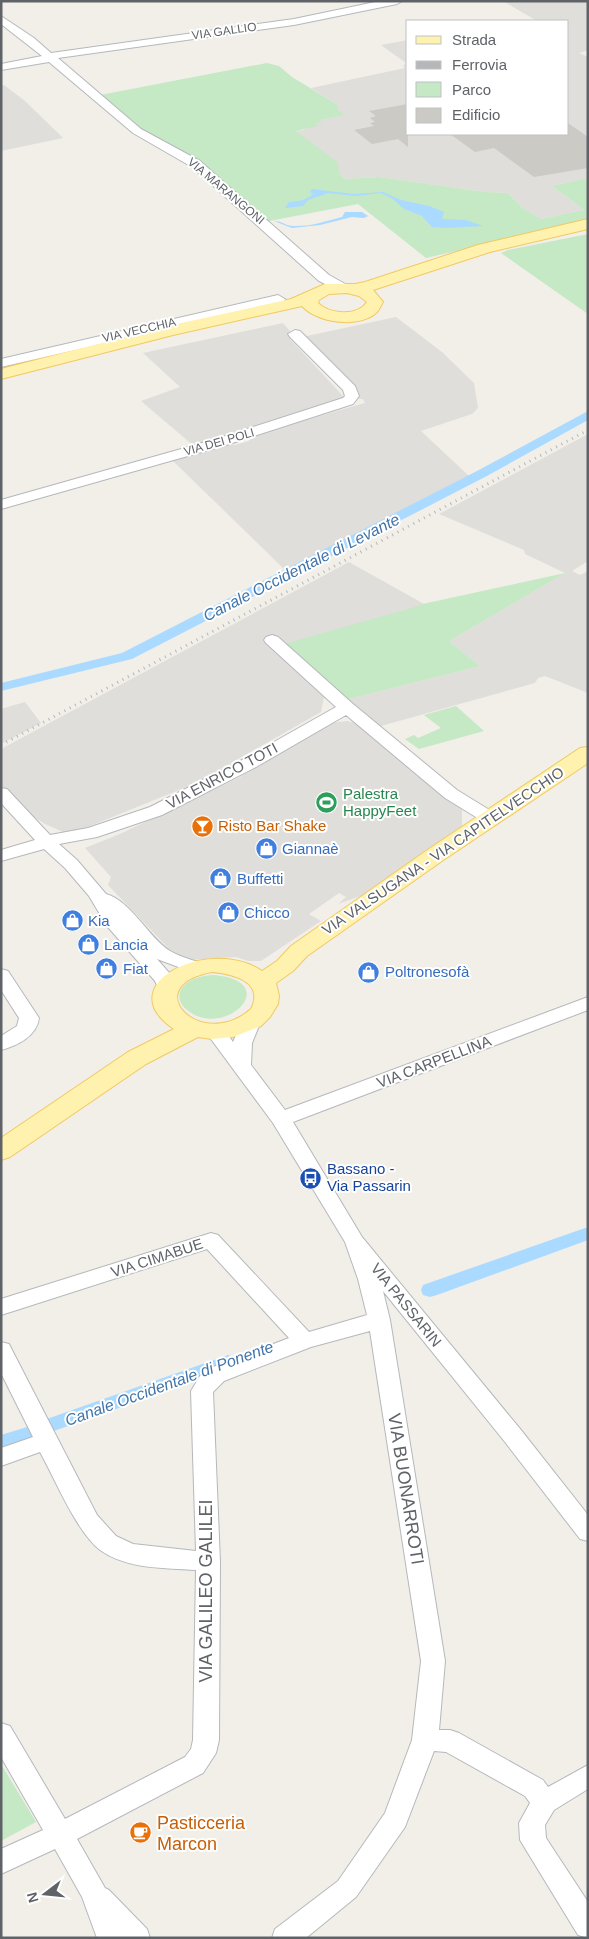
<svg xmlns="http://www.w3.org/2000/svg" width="589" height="1939" font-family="Arial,sans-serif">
	<rect width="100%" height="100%" fill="#f1efe8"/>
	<!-- industrial -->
	<g fill="#e0deda">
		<polygon points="503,1 588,1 588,50 579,53 588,57 588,178 552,186 584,210 541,219 524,209 508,193 485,192 379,177 345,179 296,131 304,130 319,120 344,115 338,110 338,105 311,88 405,68 403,66 406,63 381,45 408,40 408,134 568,134 568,21 537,21"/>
		<polygon points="1,85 4,85 25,101 63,138 1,151"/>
		<polygon points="396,317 442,352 474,383 478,408 472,414 421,431 469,476 286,571 171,459 227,443 235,445 249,441 249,436 365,403 363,399 358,399 349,387 302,337"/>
		<polygon points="283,323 295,337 290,339 344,397 340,402 195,447 141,401 180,387 143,353"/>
		<polygon points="588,434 588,561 572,571 580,575 588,571 588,693 545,676 538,678 535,683 381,726 345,700 480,666 450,642 451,640 565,573 525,554 524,550 439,514"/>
		<polygon points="349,562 424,604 419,605 420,606 333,690 324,697 321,712 194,784 75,832 63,832 45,824 22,810 1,789 1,749"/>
		<polygon points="25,702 41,723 1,744 1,709"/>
		<polygon points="347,721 359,724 462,809 462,826 361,896 338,904 346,897 339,893 309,914 321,921 261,961 248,961 236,957 189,960 172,952 108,885 111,877 85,848 120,834 240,777 323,724"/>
	</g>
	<!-- green -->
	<g fill="#c5e8c5">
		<polygon points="267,63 279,66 292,77 338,105 338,110 345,115 320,120 322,122 315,123 318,126 296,131 338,163 339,173 345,179 379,177 485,192 508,193 524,209 541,219 584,210 552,186 588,178 588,221 426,258 358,204 264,222 225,185 164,147 95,96"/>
		<polygon points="588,234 588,314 501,253 508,250"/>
		<polygon points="565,573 451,640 450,642 480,666 345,700 277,646 419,606 418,605"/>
		<polygon points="456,706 484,731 419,749 405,739 414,735 418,738 441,728 424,715"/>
		<path d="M213 975C286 981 223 1042 186 1009 181 1005 178 999 180 992 185 979 201 976 213 975Z"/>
		<polygon points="1,1764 36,1822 1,1841"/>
	</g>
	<!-- water -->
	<g fill="#aadaff">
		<path d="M312 189 354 194 383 192 401 200 429 206 444 212 442 219 466 220 483 226 446 228 432 227 422 216 404 209 393 199 381 193 356 196 328 193 308 200 303 206 285 208 289 202C299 201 305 201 313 194L310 192Z"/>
		<path d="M345 212H362L368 216 364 218 352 217 320 225 292 228 274 221C282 221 286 226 293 226 310 227 326 221 342 217Z"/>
	</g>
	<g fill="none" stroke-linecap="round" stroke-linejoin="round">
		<!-- canal -->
		<g fill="#aadaff" fill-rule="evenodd">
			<polygon points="588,411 588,420 485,477 132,659 1,691 1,683 122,653 477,471"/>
			<polygon points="588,1227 588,1240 437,1295 430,1297 423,1295 421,1290 423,1285"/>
			<polygon points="228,1355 235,1357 238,1362 235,1367 51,1432 44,1430 41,1425 44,1420"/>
			<polygon points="27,1427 34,1429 37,1434 34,1439 1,1450 1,1435"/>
		</g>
	</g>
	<!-- building -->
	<g fill="#cccac5">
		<polygon points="408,104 408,147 398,139 372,144 354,130 374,126 370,123 375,122 370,118 376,116 369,111"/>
		<polygon points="568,123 588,137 588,168 534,177 494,148 475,152 450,134 568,134"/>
	</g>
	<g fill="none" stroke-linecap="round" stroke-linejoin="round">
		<defs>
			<g id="minor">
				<polygon points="380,1 402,1 397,4 294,25 58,58 141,129 200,161 329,275 347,285 348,288 342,292 319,281 192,167 133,133 49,62 1,70 1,64 42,56 1,24 1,16 34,38 51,53 294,19"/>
				<polygon points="278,295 285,299 283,302 1,367 1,359"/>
				<polygon points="295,330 300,331 355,386 359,396 353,404 223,446 1,509 1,500 213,440 343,398 345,396 343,390 290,337 288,334"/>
				<path d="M272 635 278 637 353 704 457 790 496 814 499 818 496 822 490 823 484 822 445 798 346 715 256 767 162 815 97 837 59 844 77 860 106 894C130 900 150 939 170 951 180 957 193 960 204 964L206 968 204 972 197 974 157 959 171 975 176 988 174 992 167 994 160 992 155 981 107 926 89 896 65 868 44 849 1 861V850L35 840 1 803V788L7 789 50 835 88 828 150 807 244 759 336 707 266 643 264 640 266 637Z"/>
				<path d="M1 969 8 971 39 1018C37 1036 17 1046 1 1050V1036L17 1026 19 1018 1 990Z"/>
				<path d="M588 997V1010L293 1122 362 1237 521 1430 588 1515V1541L580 1539 505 1442 383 1291 390 1320 445 1661 439 1730H450L459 1733 543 1780 548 1787 588 1765V1789L554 1810 545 1825 546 1838 588 1902V1938L578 1935 520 1840 519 1823 530 1803 525 1796 446 1752 434 1751 405 1827 356 1897 306 1938H272L275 1929 338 1881 385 1813 412 1740 421 1661 370 1331 311 1347 224 1381 213 1392 220 1562 219 1740 216 1753 203 1773 77 1839 105 1888 109 1890 147 1929 150 1938H97L82 1897 55 1849 1 1874V1849L43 1830 1 1757V1723L10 1726 65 1819 185 1757 191 1749 193 1740 196 1570C165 1568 126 1569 100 1550 76 1531 55 1479 40 1452L1 1466V1448L33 1437 1 1373V1342L9 1344 12 1350 97 1515 116 1536 133 1544 196 1551 191 1391 200 1376 208 1369 289 1338 207 1249 1 1315V1299L211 1233 218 1235 309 1332 367 1315 358 1279 345 1242 273 1123 205 1031 208 1027C222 1023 226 1032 233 1042L244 1017 251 1015 258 1017 261 1021 252 1043 251 1065 285 1110Z"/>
			</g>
			<g id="major">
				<path d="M588 219V229L490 252 373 290 383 302C381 305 379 310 377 312 360 329 317 323 302 306L173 335 1 379V369L172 325 291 299 325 284H355L365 282 478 245ZM347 293 359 296 367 302C357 317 329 314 318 303L319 300 329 294Z"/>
				<path d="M588 747V763L442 861 307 956 293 971 276 983 279 996 278 1004 270 1017 261 1026 233 1037 212 1039 198 1037 146 1064 10 1157 1 1160V1138L128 1052 174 1029C108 985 209 935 262 971L277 961 291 946 426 851 580 748ZM212 972C232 974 265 981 251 1009 201 1053 136 986 212 972Z"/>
			</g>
		</defs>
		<!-- minor casing -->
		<use href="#minor" stroke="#b5b8bc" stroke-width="2"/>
		<!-- major casing -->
		<use href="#major" stroke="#f2c960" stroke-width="2"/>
		<!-- minor -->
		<use href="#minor" fill="#fff" fill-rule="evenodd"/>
		<!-- major -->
		<use href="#major" fill="#fff2af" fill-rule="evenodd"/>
		<!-- rail -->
		<polyline stroke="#b6b7b8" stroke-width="3" stroke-dasharray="1 5" stroke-linecap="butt" points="1,745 588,430"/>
	</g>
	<!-- icons -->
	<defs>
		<symbol id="stadium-disc" viewBox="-11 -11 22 22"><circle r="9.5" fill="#2e9e5b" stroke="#fff"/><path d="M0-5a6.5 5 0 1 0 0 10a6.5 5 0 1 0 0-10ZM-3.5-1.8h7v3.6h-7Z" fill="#fff"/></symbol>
		<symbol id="bar-disc" viewBox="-11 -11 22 22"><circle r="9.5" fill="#e8710a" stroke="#fff"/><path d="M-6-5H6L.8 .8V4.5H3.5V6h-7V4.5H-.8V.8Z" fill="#fff"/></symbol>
		<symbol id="shop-disc" viewBox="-11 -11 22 22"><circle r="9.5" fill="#3f7fe0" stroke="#fff"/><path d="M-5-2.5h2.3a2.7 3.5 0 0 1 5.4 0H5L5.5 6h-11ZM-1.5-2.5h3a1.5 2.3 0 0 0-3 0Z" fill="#fff"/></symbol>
		<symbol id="bus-disc" viewBox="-11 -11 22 22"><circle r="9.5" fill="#1a4fb4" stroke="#fff"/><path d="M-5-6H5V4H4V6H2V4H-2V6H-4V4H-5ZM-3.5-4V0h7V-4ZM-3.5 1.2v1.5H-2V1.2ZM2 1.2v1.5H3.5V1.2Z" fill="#fff"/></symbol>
		<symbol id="cafe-disc" viewBox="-11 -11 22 22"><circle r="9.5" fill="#e8710a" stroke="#fff"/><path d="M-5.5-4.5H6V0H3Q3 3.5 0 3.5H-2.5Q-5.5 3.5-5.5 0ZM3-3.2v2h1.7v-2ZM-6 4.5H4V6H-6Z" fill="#fff"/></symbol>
	</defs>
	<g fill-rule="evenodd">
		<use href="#stadium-disc" x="314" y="790" width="25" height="25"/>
		<use href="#bar-disc" x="190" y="814" width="25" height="25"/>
		<use href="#shop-disc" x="254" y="836" width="25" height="25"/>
		<use href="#shop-disc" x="208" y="866" width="25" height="25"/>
		<use href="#shop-disc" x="216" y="900" width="25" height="25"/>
		<use href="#shop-disc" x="60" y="908" width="25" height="25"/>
		<use href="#shop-disc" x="76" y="932" width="25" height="25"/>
		<use href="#shop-disc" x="94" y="956" width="25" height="25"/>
		<use href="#shop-disc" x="356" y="960" width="25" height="25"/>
		<use href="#bus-disc" x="298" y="1166" width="25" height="25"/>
		<use href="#cafe-disc" x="128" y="1820" width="25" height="25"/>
	</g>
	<g text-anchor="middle" stroke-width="4" stroke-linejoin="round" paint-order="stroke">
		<!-- far-street labels -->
		<g font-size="12" fill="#5f6368" stroke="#fff">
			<text transform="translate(224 31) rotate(-8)" y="4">VIA GALLIO</text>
			<text transform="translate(226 191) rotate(40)" y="4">VIA MARANGONI</text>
			<text transform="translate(139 330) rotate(-13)" y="4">VIA VECCHIA</text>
			<text transform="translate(219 442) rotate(-16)" y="4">VIA DEI POLI</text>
		</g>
		<!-- street labels -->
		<g font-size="15" fill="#5f6368" stroke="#fff">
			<text transform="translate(222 776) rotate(-28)" y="5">VIA ENRICO TOTI</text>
			<text transform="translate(443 851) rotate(-34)" y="5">VIA VALSUGANA - VIA CAPITELVECCHIO</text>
			<text transform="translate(434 1062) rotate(-21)" y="5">VIA CARPELLINA</text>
			<text transform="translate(157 1258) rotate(-18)" y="5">VIA CIMABUE</text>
			<text transform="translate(406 1305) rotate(51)" y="5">VIA PASSARIN</text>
		</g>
		<!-- leisure labels -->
		<g font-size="15" fill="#27864d" stroke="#fff" text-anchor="start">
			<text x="343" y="799">Palestra<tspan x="343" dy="17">HappyFeet</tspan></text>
		</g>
		<!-- food labels -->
		<g font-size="15" fill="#c56008" stroke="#fff" text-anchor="start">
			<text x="218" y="831">Risto Bar Shake</text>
		</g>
		<!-- shop labels -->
		<g font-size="15" fill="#366cbe" stroke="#fff" text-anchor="start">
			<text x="282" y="854">Giannaè</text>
			<text x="237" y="884">Buffetti</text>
			<text x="244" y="918">Chicco</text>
			<text x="88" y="926">Kia</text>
			<text x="104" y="950">Lancia</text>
			<text x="123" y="974">Fiat</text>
			<text x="385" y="977">Poltronesofà</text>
		</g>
		<!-- transit labels -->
		<g font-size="15" fill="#164399" stroke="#fff" text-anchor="start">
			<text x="327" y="1174">Bassano -<tspan x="327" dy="17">Via Passarin</tspan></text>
		</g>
		<!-- water labels -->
		<g font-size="16" font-style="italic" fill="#4174aa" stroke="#fff">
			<text transform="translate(301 567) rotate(-27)" y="6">Canale Occidentale di Levante</text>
			<text transform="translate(169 1383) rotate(-20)" y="6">Canale Occidentale di Ponente</text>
		</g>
		<!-- near-street labels -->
		<g font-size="18" fill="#5f6368" stroke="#fff">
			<text transform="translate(406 1489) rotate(81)" y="6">VIA BUONARROTI</text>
			<text transform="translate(206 1591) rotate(-90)" y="6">VIA GALILEO GALILEI</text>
		</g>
		<!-- near-food labels -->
		<g font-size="18" fill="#c56008" stroke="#fff" text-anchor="start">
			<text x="157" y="1829">Pasticceria<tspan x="157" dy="21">Marcon</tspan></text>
		</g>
	</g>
	<!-- border -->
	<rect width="589" height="1939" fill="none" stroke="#5f6368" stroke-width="5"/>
	<!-- legend -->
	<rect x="406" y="20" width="162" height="115" fill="#ffffff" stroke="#bfc1c3"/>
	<rect x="416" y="36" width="25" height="8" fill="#fff2af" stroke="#bfc1c3"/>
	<text x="452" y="45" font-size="15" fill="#5f6368">Strada</text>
	<rect x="416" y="61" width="25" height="8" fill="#b6b7b8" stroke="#bfc1c3"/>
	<text x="452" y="70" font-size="15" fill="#5f6368">Ferrovia</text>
	<rect x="416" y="82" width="25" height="15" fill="#c5e8c5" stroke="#bfc1c3"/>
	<text x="452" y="95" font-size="15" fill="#5f6368">Parco</text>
	<rect x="416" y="108" width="25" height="15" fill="#cccac5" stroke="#bfc1c3"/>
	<text x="452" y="120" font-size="15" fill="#5f6368">Edificio</text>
	<!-- north arrow -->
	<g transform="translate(45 1894) rotate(254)" stroke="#ffffff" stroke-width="4" paint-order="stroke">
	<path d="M0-4L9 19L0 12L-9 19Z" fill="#5f6368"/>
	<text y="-8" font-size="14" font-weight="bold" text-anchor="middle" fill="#5f6368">N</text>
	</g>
</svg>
